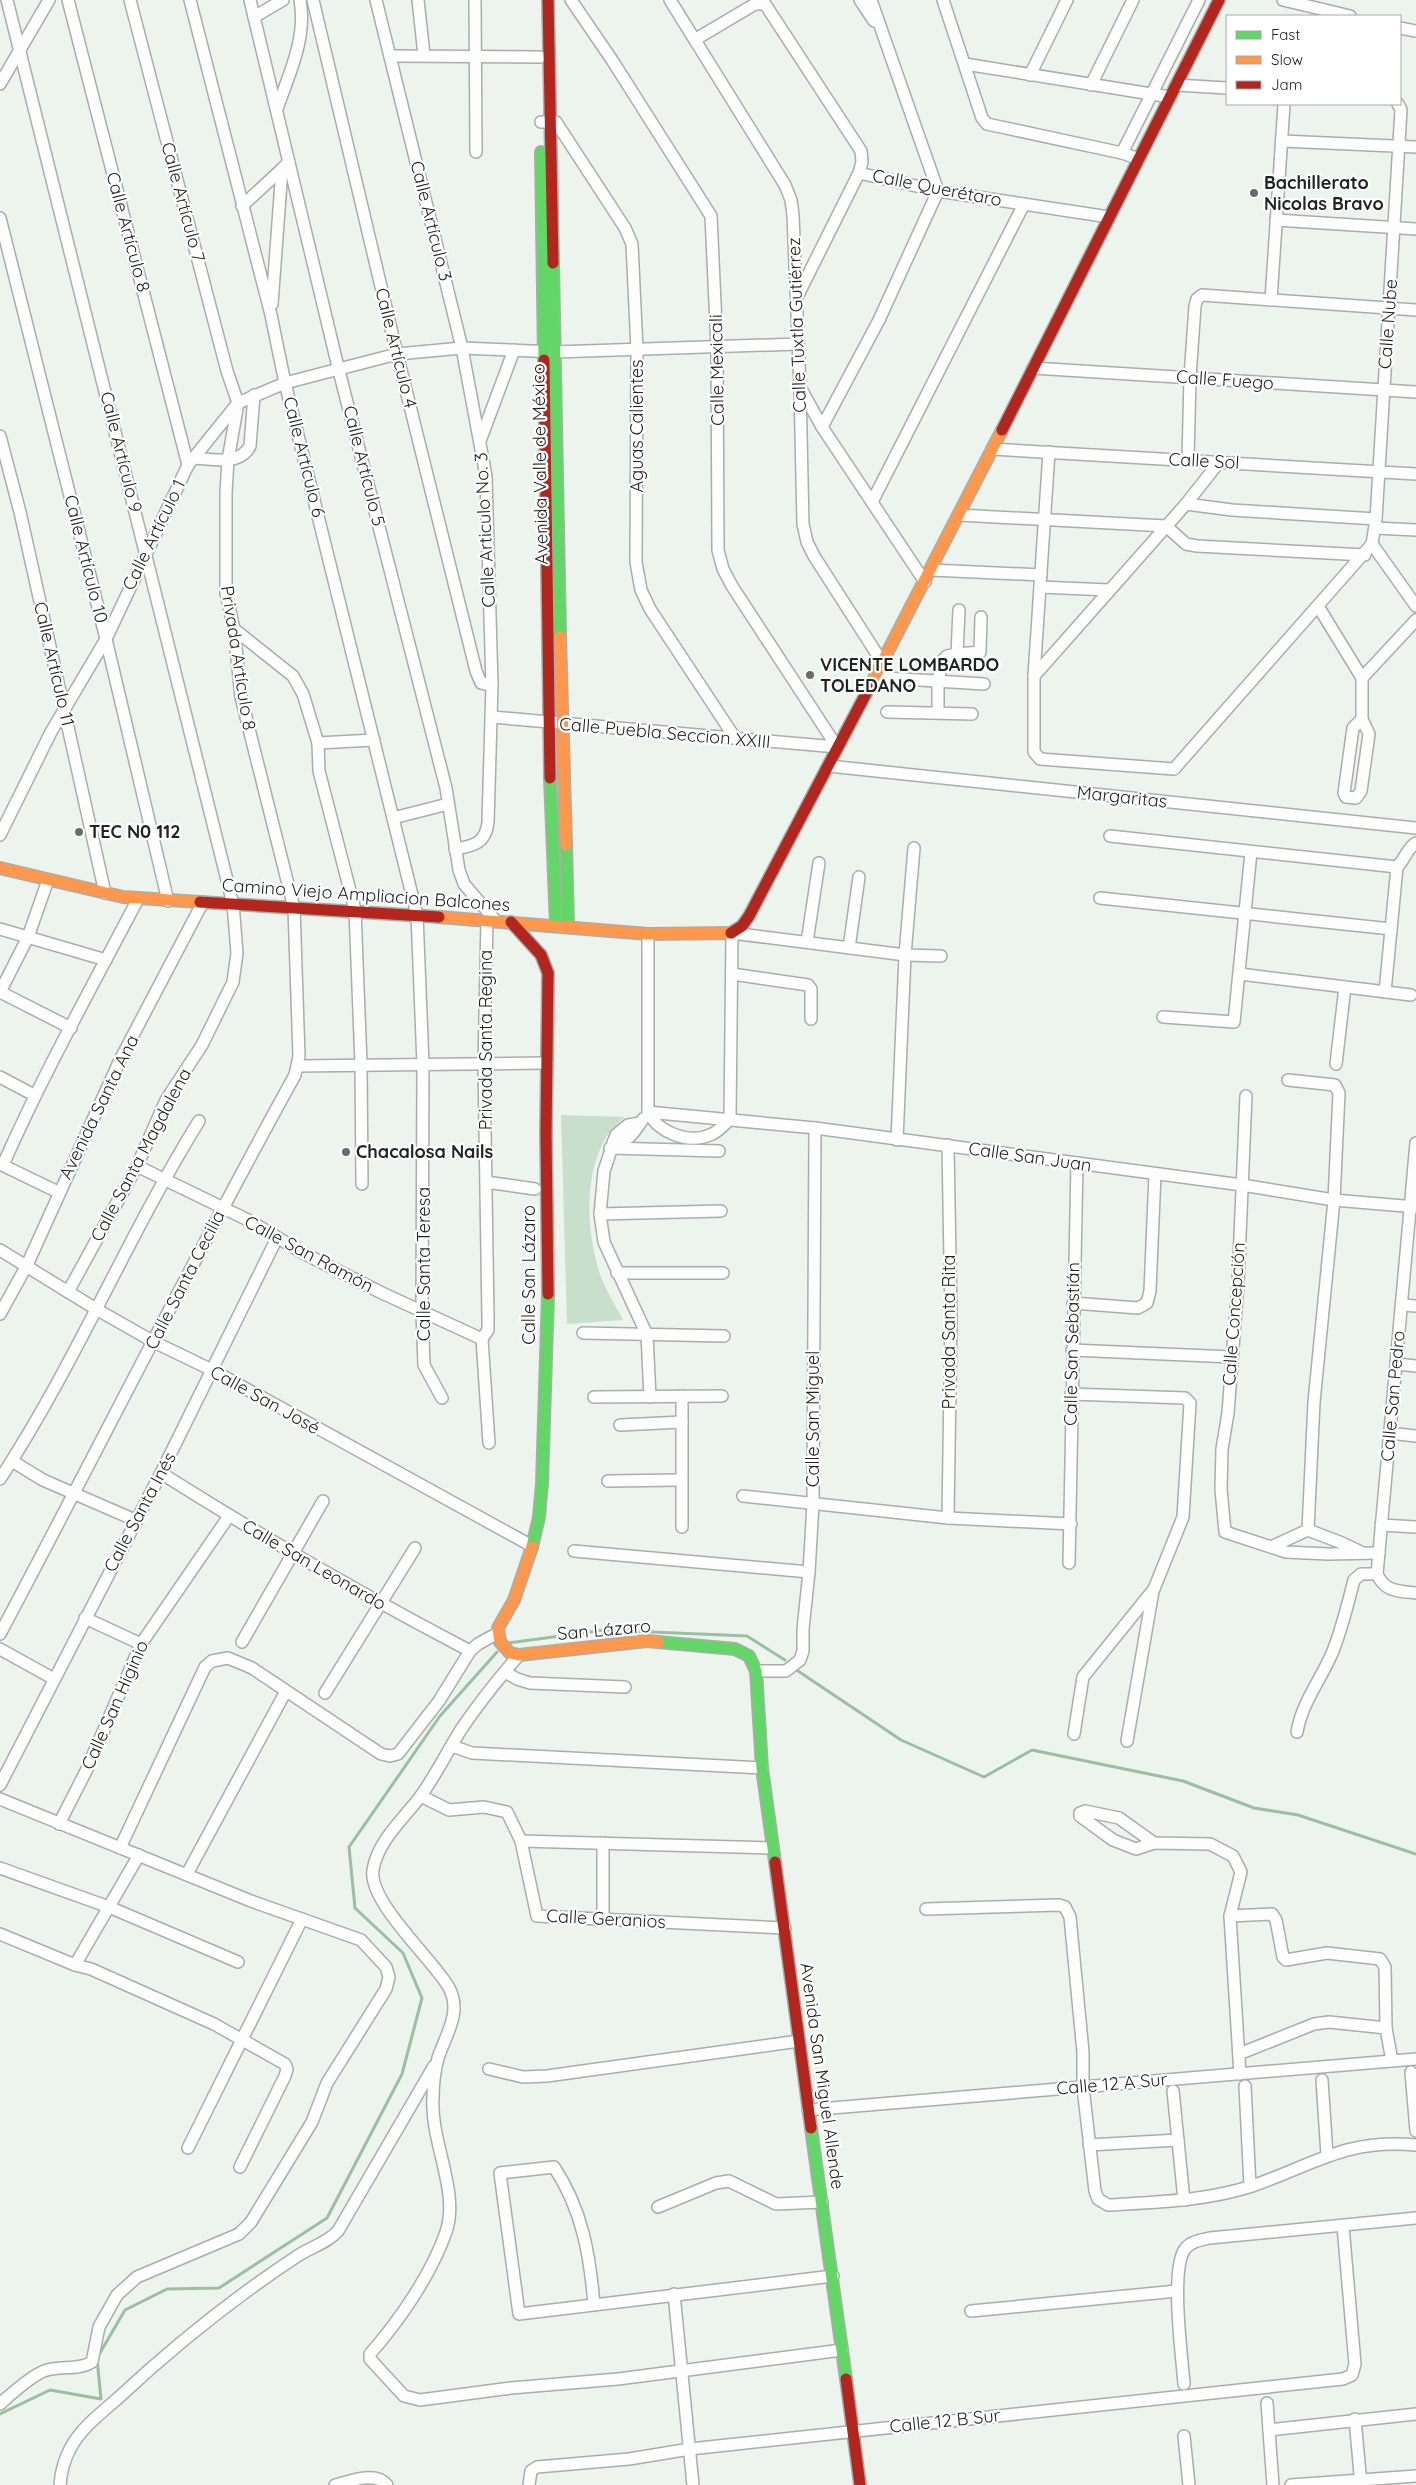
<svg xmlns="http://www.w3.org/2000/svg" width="1416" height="2485" font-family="Quicksand,sans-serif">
	<rect width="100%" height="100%" fill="#edf4ee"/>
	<!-- green -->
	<path fill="#c8e0cb" d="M561 1115 625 1117C617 1124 608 1132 603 1143 584 1180 587 1232 599 1271 604 1288 615 1304 623 1320L567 1324Z"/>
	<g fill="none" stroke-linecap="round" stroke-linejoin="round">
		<!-- stream -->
		<g stroke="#9cbfa2" stroke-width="3">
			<polyline points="508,1643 605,1630 747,1636 785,1660"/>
			<polyline points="795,1669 901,1740 984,1777 1032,1750 1183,1781 1254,1808 1298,1815 1416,1854"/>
			<polyline points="0,2414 50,2390 101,2399 97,2358 125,2310 167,2289 219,2288 327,2218 402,2074 422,1998 403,1953 355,1908 349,1847 440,1716 497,1652"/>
		</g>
		<defs>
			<g id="street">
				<polyline points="7,0 233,904 237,953 233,982 202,1045 166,1100 137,1166 68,1292"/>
				<polyline points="68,0 188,465"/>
				<polyline points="190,0 271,315 285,383 417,915 423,1064 422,1312 424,1365 442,1398"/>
				<polyline points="250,0 338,367 446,788 459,870 464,884 495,920"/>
				<polyline points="313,0 397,354 476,671 481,683 492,685"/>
				<path d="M376 0 462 348 486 476 492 685 488 822C486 843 474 846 455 849"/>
				<polyline points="418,0 424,55"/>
				<polyline points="475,0 476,152"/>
				<polyline points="571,0 612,60 711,216 717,347 718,550 723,569 732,586 837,747"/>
				<polyline points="670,0 785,185 791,200 793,215 800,387 803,524 807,542 814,556 882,662"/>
				<polyline points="860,0 874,21"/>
				<polyline points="943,0 982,118 987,124 1122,153 1139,159"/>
				<polyline points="1283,0 1350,16"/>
				<polyline points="254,17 283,0"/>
				<polyline points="1400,28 1416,31"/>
				<polyline points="696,39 755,4 765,4 861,151 862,162 859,173 798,295"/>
				<polyline points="390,56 540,57"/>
				<polyline points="965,64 1170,97"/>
				<polyline points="1030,75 1067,0"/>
				<polyline points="0,84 49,0"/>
				<polyline points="1091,85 1133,0"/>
				<polyline points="1176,85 1227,88"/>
				<path d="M277 109C289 74 307 38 300 0"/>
				<polyline points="541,122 556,122 625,228 632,244 637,350 636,562 641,590 650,609 735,738"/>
				<polyline points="1282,141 1416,147"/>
				<polyline points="1122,153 1199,0"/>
				<polyline points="859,173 938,191 1109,217"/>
				<polyline points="242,206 282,169"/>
				<polyline points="0,218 106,639 168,901"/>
				<polyline points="1276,220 1416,229"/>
				<polyline points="1271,300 1284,104"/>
				<polyline points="272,304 282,169 289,162"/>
				<polyline points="1033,368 1416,392"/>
				<polyline points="801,389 822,427 925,582"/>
				<polyline points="822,427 879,320 938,191 871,0"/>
				<polyline points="0,436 20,512 105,893"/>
				<polyline points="480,441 514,350"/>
				<polyline points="992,449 1416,474"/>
				<polyline points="1049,452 1034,676 1034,752 1040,759 1174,769 1372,544 1376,519 1401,110 1398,104"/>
				<path d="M193 458C212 459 240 466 250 446L254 395"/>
				<polyline points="1188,460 1190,377 1195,306 1197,299 1202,295 1416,310"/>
				<polyline points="872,502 1024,204"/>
				<polyline points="1186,504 1232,510 1376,519"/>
				<polyline points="959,515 1166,526 1186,544 1197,546 1365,555"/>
				<polyline points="1375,528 1416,530"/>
				<polyline points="1372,544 1416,606"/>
				<polyline points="931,570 1041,575"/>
				<polyline points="1040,587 1109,590"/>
				<polyline points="1318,606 1362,678"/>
				<polyline points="234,629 293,676 303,694 318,743 319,771 355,910 361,1064 362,1184"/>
				<polyline points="957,654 980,652 981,617"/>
				<polyline points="875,676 887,678 984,684"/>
				<polyline points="1034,676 1186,504 1220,461"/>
				<polyline points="1362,678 1416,620"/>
				<polyline points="887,712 972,714"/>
				<polyline points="938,712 938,680 943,660 947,656 957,654 959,610"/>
				<polyline points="492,717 837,747"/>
				<polyline points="1362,719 1353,728 1344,793 1346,797 1356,798 1361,791 1369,734 1362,719 1362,678"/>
				<polyline points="318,743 374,740"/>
				<polyline points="829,766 1416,828"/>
				<polyline points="393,818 448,804"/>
				<polyline points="0,835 51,732 106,639 188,465 238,403 285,383 397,354 462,348 555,352 798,344"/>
				<polyline points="1110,836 1397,867"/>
				<polyline points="1100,898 1391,929"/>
				<polyline points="0,929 106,960"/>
				<path d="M648 934V1112C659 1133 689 1145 712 1134 719 1131 724 1125 730 1119L732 933 905 955 941 956"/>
				<polyline points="807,942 819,863"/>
				<polyline points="849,948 859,877"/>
				<polyline points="732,974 808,985 811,989 811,1019"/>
				<polyline points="1240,974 1411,995"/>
				<polyline points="0,992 28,937 48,880"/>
				<polyline points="0,992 71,1028"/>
				<path d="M1385 992 1397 867C1405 860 1406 849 1416 843"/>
				<polyline points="1163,1017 1234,1022 1251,852"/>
				<polyline points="1336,1064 1345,987"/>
				<polyline points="298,1066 547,1063"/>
				<polyline points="0,1077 34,1095"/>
				<polyline points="1288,1080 1335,1085 1339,1093 1334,1200 1314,1402 1308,1530"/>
				<polyline points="1246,1096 1238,1283 1228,1413 1222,1449 1221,1489 1225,1532 1286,1552 1328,1554 1379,1553"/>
				<polyline points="648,1112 815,1128 1242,1185 1334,1200 1416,1207"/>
				<polyline points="640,1123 628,1125 616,1135 604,1171 600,1214 604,1242 647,1335 650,1397"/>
				<polyline points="897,1140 905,955 914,848"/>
				<path d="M613 1142C630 1142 634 1132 643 1119"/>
				<path d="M1416 1143 1377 1574C1385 1592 1398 1591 1416 1593"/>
				<polyline points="948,1145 951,1318 948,1518"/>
				<polyline points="610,1148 719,1151"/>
				<polyline points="0,1164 58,1192"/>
				<path d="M3 1165C43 1074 92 987 138 899"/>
				<polyline points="137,1166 250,1221 303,1253 382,1293 482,1339"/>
				<polyline points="486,1182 535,1189"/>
				<polyline points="600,1214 721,1211"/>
				<polyline points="0,1250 96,1309 154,1342 212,1370 532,1546"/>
				<polyline points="617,1273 723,1273"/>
				<polyline points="1073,1303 1138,1308 1147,1303 1150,1291 1155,1174"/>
				<polyline points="1402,1305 1416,1306"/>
				<polyline points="0,1314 27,1265 120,1060 203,902"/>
				<polyline points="583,1333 724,1336"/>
				<polyline points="482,1339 488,1330 488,1318 484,1064 487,920"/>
				<polyline points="482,1339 489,1443"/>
				<polyline points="1072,1350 1232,1357"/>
				<polyline points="1396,1364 1416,1366"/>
				<polyline points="1071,1394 1185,1398 1190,1403 1183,1517 1154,1589 1083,1677 1074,1734"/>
				<polyline points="682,1396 682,1527"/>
				<polyline points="594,1397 722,1396"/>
				<polyline points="620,1425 682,1422"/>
				<polyline points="1389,1433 1416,1436"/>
				<polyline points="12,1461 43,1480 135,1520"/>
				<path d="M161 1473C262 1537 365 1596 470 1651"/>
				<path d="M0 1479C75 1365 127 1237 199 1121"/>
				<polyline points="608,1481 681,1480"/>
				<polyline points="743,1496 948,1518 1071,1524"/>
				<polyline points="1381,1525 1416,1527"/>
				<polyline points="1273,1546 1308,1530 1342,1543 1363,1553"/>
				<polyline points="574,1551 809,1572"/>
				<polyline points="1069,1563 1077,1163"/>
				<polyline points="85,1618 141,1644"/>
				<path d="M0 1634C99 1448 193 1259 295 1075L299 1056 294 908 241 697 234 629 226 593V492L228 460 238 403 227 371 130 0"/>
				<polyline points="242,1642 323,1501"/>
				<polyline points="0,1649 54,1679"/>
				<path d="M519 1655C499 1678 479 1703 462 1728 448 1750 436 1775 420 1797 404 1818 377 1842 373 1870 368 1901 431 1958 448 1986 463 2011 446 2034 438 2058 435 2070 433 2085 433 2098 430 2141 460 2192 446 2232 431 2275 399 2321 370 2354V2359L404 2396 420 2400 511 2388 618 2379 842 2350"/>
				<polyline points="756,1671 786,1671 800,1660 803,1651 803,1629 809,1572 813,1504 815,1128"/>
				<polyline points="505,1672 517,1679 530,1683 625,1687"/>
				<polyline points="325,1693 415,1548"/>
				<path d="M1297 1732C1302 1702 1321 1680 1333 1651 1342 1628 1348 1604 1354 1580L1361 1574H1377"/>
				<polyline points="1127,1741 1153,1591"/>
				<polyline points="452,1746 472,1753 762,1768"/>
				<polyline points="0,1785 161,1473 277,1238"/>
				<polyline points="421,1796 449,1810 484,1807 507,1812 521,1841 537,1916 785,1928"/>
				<path d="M0 1799 251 1901 361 1940 386 1967 389 1977 386 1989 327 2083 312 2122 251 2222 239 2234 137 2277 117 2295 99 2327 92 2362C80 2370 61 2366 47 2370 34 2373 10 2395 0 2404"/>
				<polyline points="59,1824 86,1771 141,1644 229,1516"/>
				<polyline points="521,1841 773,1848"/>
				<polyline points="1154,1843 1136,1849 1113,1840 1080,1816 1080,1813 1085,1811 1119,1818 1154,1843 1210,1844 1233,1856 1241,1872 1230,1916 1272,1914 1276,1920 1283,1957 1286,1960 1327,1953 1380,1959 1385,1967 1386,2028"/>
				<polyline points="120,1848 205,1667 212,1661 228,1658 252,1668 381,1754 390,1756 398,1754 439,1701 470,1651 478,1644 498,1633"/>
				<polyline points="0,1868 109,1907 238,1962"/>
				<polyline points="187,1874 286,1691"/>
				<polyline points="926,1909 1059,1905 1065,1907 1070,1917 1083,2052 1083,2087"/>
				<polyline points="1230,1916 1240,2074"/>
				<polyline points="603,1919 603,1843"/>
				<polyline points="0,1934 75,1965 91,1969 214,2024 285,2064 287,2069 285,2076 240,2167"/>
				<polyline points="75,1965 139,1855"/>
				<polyline points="1239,2054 1314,2024 1329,2022 1386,2028 1392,2061"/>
				<polyline points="489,2069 523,2077 547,2076 799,2041"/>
				<polyline points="1411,2072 1416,2131"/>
				<polyline points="1322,2080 1327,2155"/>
				<polyline points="1245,2086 1250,2186"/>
				<polyline points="1173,2091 1184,2200"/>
				<path d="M1084 2096 1095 2191 1098 2199 1108 2205C1156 2202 1206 2201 1252 2186 1313 2165 1347 2138 1416 2145"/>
				<polyline points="808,2110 1416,2059"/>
				<polyline points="1089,2145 1178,2140"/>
				<polyline points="188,2148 302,1919"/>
				<polyline points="658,2207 716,2183 729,2181 776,2204 822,2202"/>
				<polyline points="674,2294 693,2485"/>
				<path d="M594 2305C590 2255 582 2209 554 2167L500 2173 519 2314 833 2276"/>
				<polyline points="971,2311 1177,2291"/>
				<path d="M1184 2384C1182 2357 1170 2269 1185 2249 1191 2241 1201 2240 1210 2238L1416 2218"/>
				<polyline points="1267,2403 1273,2485"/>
				<polyline points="1355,2419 1361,2485"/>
				<polyline points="1269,2430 1416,2414"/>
				<polyline points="1184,2436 1189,2485"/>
				<path d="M60 2485C61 2472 64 2460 70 2449 80 2429 101 2413 117 2399 173 2347 232 2299 296 2257 310 2247 326 2244 338 2231L434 2066"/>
				<path d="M335 2485C351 2481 376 2471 387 2485"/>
				<polyline points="529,2485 531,2471 537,2467 629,2459 690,2449 1343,2379 1352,2375 1355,2364 1343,2226"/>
				<polyline points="1291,2485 1416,2476"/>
			</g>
			<g id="fast">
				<polyline points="541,152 544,360"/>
				<polyline points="553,263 560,637"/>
				<polyline points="550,778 556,925"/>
				<polyline points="566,845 568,927"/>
				<polyline points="532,1547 539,1517 542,1483 548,1294"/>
				<polyline points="658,1642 735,1649 749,1656 756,1671 762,1768 775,1862"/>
				<polyline points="811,2128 846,2379"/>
			</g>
			<g id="slow">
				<polyline points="560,637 566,845"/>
				<polyline points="870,686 1002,430"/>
				<polyline points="0,868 123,897 200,902"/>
				<polyline points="439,917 648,934 731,933"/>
				<polyline points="532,1547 514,1600 498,1628 500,1642 510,1653 519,1655 647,1641 658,1642"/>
			</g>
			<g id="jam">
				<polyline points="548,0 553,263"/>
				<polyline points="544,360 550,778"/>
				<polyline points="1002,430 1219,0"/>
				<polyline points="200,902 439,917"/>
				<polyline points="511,922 541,955 548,973 546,1134 548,1294"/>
				<polyline points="731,933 742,926 749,916 870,686"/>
				<polyline points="775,1862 811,2128"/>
				<polyline points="846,2379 860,2485"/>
			</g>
		</defs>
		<!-- street casing -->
		<use href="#street" stroke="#a8aea9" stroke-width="14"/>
		<!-- fast casing -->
		<use href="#fast" stroke="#a8aea9" stroke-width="14"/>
		<!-- slow casing -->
		<use href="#slow" stroke="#a8aea9" stroke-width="14"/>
		<!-- jam casing -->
		<use href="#jam" stroke="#a8aea9" stroke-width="14"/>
		<!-- street -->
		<use href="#street" stroke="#fcfdfc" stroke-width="11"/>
		<!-- fast -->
		<use href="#fast" stroke="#63d668" stroke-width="11"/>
		<!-- slow -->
		<use href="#slow" stroke="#ff974d" stroke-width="11"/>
		<!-- jam -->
		<use href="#jam" stroke="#b3261e" stroke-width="11"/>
	</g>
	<!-- markers -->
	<g fill="#686d69" stroke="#fff" stroke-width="2">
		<circle cx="1254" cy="193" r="5"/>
		<circle cx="810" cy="675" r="5"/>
		<circle cx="79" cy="832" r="5"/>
		<circle cx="346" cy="1152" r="5"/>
	</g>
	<g text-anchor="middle" stroke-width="4.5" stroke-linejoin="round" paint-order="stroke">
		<!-- poi labels -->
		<g font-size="18" font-weight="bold" fill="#202521" stroke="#fff" text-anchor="start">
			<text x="1264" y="189">Bachillerato<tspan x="1264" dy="21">Nicolas Bravo</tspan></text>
			<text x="820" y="671">VICENTE LOMBARDO<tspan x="820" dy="21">TOLEDANO</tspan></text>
			<text x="89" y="838">TEC N0 112</text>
			<text x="356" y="1158">Chacalosa Nails</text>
		</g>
		<!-- street labels -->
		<g font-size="18" fill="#202521" stroke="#fff">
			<text transform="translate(937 188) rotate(11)" y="6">Calle Querétaro</text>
			<text transform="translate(183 202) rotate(75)" y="6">Calle Artículo 7</text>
			<text transform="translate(431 221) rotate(76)" y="6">Calle Artículo 3</text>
			<text transform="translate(128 232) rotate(75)" y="6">Calle Artículo 8</text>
			<text transform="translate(1388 324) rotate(-86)" y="6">Calle Nube</text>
			<text transform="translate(797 325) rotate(-92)" y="6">Calle Tuxtla Gutiérrez</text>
			<text transform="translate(396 348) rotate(76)" y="6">Calle Artículo 4</text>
			<text transform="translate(717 370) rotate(-91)" y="6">Calle Mexicali</text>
			<text transform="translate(1225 380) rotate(4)" y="6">Calle Fuego</text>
			<text transform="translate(637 426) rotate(-90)" y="6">Aguas Calientes</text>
			<text transform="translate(121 452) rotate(76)" y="6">Calle Artículo 9</text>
			<text transform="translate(304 457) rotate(76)" y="6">Calle Artículo 6</text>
			<text transform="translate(1204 461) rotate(3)" y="6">Calle Sol</text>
			<text transform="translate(540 464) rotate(-91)" y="6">Avenida Valle de México</text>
			<text transform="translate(364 466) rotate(76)" y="6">Calle Artículo 5</text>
			<text transform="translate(485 530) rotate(-93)" y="6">Calle Articulo No. 3</text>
			<text transform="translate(154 535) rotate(-64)" y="6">Calle Artículo 1</text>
			<text transform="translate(86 559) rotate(76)" y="6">Calle Artículo 10</text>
			<text transform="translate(238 658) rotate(81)" y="6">Privada Artículo 8</text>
			<text transform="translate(54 664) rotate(77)" y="6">Calle Artículo 11</text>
			<text transform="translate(665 733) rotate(5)" y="6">Calle Puebla Seccion XXIII</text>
			<text transform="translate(1122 797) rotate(6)" y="6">Margaritas</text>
			<text transform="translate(366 895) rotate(4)" y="6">Camino Viejo Ampliacion Balcones</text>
			<text transform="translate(486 1040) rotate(-90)" y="6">Privada Santa Regina</text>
			<text transform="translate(99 1107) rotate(-64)" y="6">Avenida Santa Ana</text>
			<text transform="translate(141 1155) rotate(-62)" y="6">Calle Santa Magdalena</text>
			<text transform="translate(1030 1157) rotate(8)" y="6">Calle San Juan</text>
			<text transform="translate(309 1254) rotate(28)" y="6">Calle San Ramón</text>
			<text transform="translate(424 1264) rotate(-90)" y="6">Calle Santa Teresa</text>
			<text transform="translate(529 1275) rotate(-90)" y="6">Calle San Lázaro</text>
			<text transform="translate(185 1280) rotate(-63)" y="6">Calle Santa Cecilia</text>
			<text transform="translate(1234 1314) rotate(-86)" y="6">Calle Concepción</text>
			<text transform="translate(949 1332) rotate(-90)" y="6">Privada Santa Rita</text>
			<text transform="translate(1072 1344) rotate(-89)" y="6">Calle San Sebastián</text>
			<text transform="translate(1393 1396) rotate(-85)" y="6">Calle San Pedro</text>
			<text transform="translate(265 1400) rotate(29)" y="6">Calle San José</text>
			<text transform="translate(813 1419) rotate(-90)" y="6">Calle San Miguel</text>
			<text transform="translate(140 1512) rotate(-62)" y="6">Calle Santa Inés</text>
			<text transform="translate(314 1565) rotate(30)" y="6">Calle San Leonardo</text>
			<text transform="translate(604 1630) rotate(-5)" y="6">San Lázaro</text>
			<text transform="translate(115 1705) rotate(-66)" y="6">Calle San Higinio</text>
			<text transform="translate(606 1919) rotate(3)" y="6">Calle Geranios</text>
			<text transform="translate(822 2076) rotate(82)" y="6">Avenida San Miguel Allende</text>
			<text transform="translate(1112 2084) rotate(-5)" y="6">Calle 12 A Sur</text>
			<text transform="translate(945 2421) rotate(-6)" y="6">Calle 12 B Sur</text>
		</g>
	</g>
	<!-- legend -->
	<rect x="1226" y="15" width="175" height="90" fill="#ffffff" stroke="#a6a8a6"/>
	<rect x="1236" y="31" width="25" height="8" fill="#63d668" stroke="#a6a8a6"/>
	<text x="1271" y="40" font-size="15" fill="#202521">Fast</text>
	<rect x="1236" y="56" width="25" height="8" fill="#ff974d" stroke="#a6a8a6"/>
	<text x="1271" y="65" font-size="15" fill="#202521">Slow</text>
	<rect x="1236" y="81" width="25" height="8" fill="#b3261e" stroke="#a6a8a6"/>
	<text x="1271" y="90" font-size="15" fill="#202521">Jam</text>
</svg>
